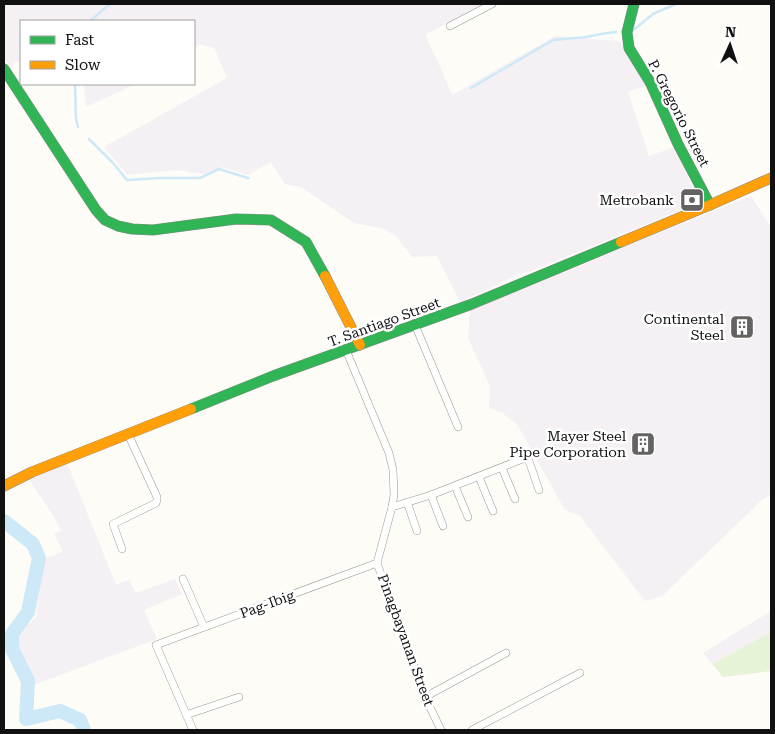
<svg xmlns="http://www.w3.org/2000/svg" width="775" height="734" font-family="'Roboto Serif',serif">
	<rect width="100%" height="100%" fill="#fdfcf7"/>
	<!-- industrial -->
	<g fill="#f5f0f3">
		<polygon points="4,4 485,4 426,34 427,39 443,73 452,95 555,36 620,41 646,86 628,92 649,156 675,147 699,203 528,272 517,275 460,302 437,256 412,257 396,236 384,229 354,223 301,187 285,184 271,162 248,175 221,167 204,174 176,170 127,175 104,147 227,78 214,48 199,44 194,49 194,21 21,21 21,59 10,66 4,58"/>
		<polygon points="84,84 136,84 86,107"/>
		<polygon points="751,196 771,227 771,494 762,500 662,596 645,601 580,516 565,510 517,424 502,413 489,408 490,386 468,338 470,310 600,258 614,251"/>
		<polygon points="67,463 116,585 129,580 136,593 175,579 182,594 144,610 157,639 31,686 14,643 19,631 36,618 44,559 63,551 54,534 61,531 55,518 28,478"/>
		<polygon points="771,611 771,632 712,664 703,653"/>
	</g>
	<!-- green -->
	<polygon fill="#e7f3d7" points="771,632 771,671 723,677 712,664"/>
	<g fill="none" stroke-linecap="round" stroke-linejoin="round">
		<!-- stream -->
		<g stroke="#cde8f7" stroke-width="2.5">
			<polyline points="90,21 110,4"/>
			<polyline points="631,32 653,14 676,4"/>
			<polyline points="75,84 76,119 78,127"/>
			<polyline points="471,88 553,40 586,37 601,34 616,32"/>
			<polyline points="89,139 113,163 127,180 161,178 200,178 219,169 248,178"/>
		</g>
		<!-- river -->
		<polyline stroke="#cde8f7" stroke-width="14" points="4,521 33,544 39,558 28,612 12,634 12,649 28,681 26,719 60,711 80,720 84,730"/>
		<defs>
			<g id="street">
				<polyline points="450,26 492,4"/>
				<polyline points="415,325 458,427"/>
				<polyline points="346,350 389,453 393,470 394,495 392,507 377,563 425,697 441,730"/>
				<polyline points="502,468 515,499"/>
				<polyline points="479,477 493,511"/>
				<polyline points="455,486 468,517"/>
				<polyline points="431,495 443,526"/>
				<polyline points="407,502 417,531"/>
				<polyline points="392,507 431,495 525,458 529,461 539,490"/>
				<polyline points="122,549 113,524 156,503 157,500 157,497 128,434"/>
				<polyline points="183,579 204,627"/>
				<polyline points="425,697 506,653"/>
				<polyline points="186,715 239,697"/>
				<polyline points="193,730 156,645 377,563"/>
				<polyline points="472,730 580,673"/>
			</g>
			<g id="fast">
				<polyline points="634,4 627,32 629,48 650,82 678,144 710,205"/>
				<polyline points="4,69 96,210 105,220 118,226 132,229 153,230 236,219 271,220 306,242 325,276"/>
				<polyline points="191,409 273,376 472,304 621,242"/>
			</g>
			<g id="slow">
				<polyline points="621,242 710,205 771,178"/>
				<polyline points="325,276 360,345"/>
				<polyline points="4,486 32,472 191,409"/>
			</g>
		</defs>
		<!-- street casing -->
		<use href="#street" stroke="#979795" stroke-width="8"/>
		<!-- fast casing -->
		<use href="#fast" stroke="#8e8d8b" stroke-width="11"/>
		<!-- slow casing -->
		<use href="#slow" stroke="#8e8d8b" stroke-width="11"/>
		<!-- street -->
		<use href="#street" stroke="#fffffe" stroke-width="7"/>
		<!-- fast -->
		<use href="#fast" stroke="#30b455" stroke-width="10"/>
		<!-- slow -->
		<use href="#slow" stroke="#ff9f0a" stroke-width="10"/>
	</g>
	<!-- icons -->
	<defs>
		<symbol id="bank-square" viewBox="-11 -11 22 22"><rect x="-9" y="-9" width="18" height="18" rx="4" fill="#646362" stroke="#fff"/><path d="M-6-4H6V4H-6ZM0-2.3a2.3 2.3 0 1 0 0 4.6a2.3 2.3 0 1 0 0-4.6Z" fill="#fff"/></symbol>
		<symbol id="building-square" viewBox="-11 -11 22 22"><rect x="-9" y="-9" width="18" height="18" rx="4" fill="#646362" stroke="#fff"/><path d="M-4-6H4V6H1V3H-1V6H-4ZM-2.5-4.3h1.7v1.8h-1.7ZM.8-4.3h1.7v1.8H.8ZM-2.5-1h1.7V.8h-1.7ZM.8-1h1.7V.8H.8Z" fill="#fff"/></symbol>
	</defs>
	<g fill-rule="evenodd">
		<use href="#bank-square" x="678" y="186" width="28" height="28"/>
		<use href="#building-square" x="728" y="313" width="28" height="28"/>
		<use href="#building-square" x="629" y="430" width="28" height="28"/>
	</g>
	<g text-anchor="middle" stroke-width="5" stroke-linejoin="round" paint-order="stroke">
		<!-- street labels -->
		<g font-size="14" fill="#111" stroke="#fff">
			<text transform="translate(679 113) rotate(63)" y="5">P. Gregorio Street</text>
			<text transform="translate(384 322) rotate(-20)" y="5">T. Santiago Street</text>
			<text transform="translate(267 604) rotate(-20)" y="5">Pag-Ibig</text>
			<text transform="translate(406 640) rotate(70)" y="5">Pinagbayanan Street</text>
		</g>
		<!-- poi labels -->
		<g font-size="14" fill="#111" stroke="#fff" text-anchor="end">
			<text x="674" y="205">Metrobank</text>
			<text x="724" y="324">Continental<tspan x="724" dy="16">Steel</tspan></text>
			<text x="626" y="441">Mayer Steel<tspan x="626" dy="16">Pipe Corporation</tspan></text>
		</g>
	</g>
	<!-- border -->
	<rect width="775" height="734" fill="none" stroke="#111111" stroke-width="10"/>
	<!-- legend -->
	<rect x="20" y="20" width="175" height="65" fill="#ffffff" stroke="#a0a0a0"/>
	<rect x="30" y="36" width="25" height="8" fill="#30b455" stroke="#a0a0a0"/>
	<text x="65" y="45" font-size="15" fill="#111111">Fast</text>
	<rect x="30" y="61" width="25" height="8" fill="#ff9f0a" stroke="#a0a0a0"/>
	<text x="65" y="70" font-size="15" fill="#111111">Slow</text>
	<!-- north arrow -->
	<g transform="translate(730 45) rotate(3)" stroke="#ffffff" stroke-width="4" paint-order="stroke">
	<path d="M0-4L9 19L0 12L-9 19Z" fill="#111111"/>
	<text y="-8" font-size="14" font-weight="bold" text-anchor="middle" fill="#111111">N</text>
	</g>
</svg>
